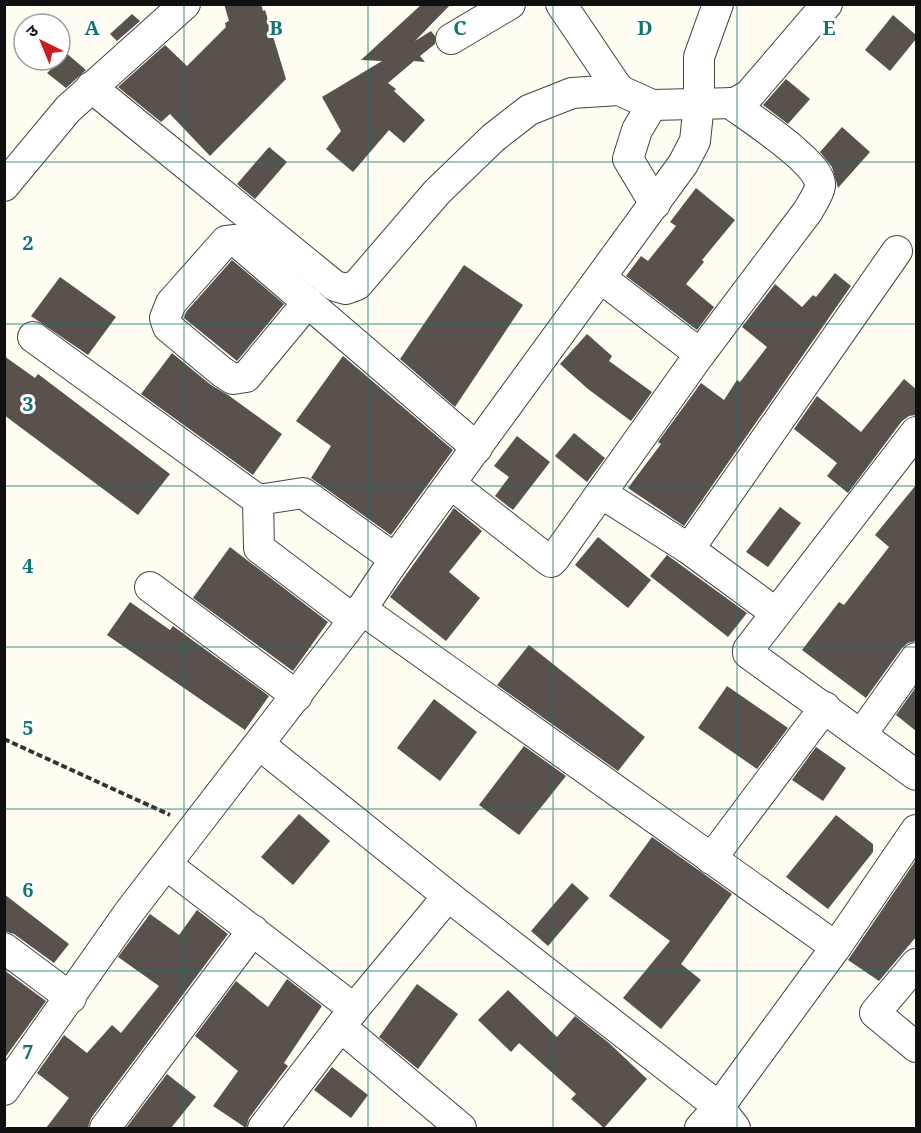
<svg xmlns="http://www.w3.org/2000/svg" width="921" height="1133" font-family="'Noto Serif','Noto Sans Devanagari',serif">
	<rect width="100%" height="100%" fill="#fffdf2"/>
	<!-- building -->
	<g fill="#59514b">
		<polygon points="224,4 261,4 263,11 265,10 286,79 210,156 170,114 161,122 118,87 165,45 187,66 226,27 225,23 229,21"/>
		<polygon points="422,4 451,4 415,41 431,31 435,36 435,44 420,56 425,62 414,61 388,83 396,89 394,91 425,120 404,143 389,130 353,172 326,149 341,131 322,97 382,61 361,60"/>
		<polygon points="132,14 140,21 117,41 110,34"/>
		<polygon points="893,15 916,35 916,39 890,71 865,50"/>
		<polygon points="65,52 86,70 66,88 47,73 60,60"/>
		<polygon points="786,79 810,99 788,124 763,105"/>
		<polygon points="842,127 870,152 838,188 832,167 820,152"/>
		<polygon points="269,147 287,162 255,199 237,184"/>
		<polygon points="696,188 735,220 702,260 704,262 686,284 714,307 697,330 626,276 641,256 648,261 676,226 670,222"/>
		<polygon points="232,260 284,304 237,361 184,318 186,312"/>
		<polygon points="464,265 523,305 455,407 400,359"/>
		<polygon points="835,273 851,286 684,526 628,488 661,444 658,442 701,383 724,400 737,380 740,382 767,347 742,327 775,284 802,307 813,295 816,297"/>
		<polygon points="60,277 116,317 88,355 31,316"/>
		<polygon points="587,334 612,356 609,361 652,392 631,421 588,389 560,364"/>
		<polygon points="172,353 211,385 228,395 282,434 253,475 141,394"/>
		<polygon points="4,356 35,378 38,374 170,474 138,515 4,415"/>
		<polygon points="343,356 453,450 391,535 311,478 331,446 296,421"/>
		<polygon points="904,379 916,389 916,415 909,416 902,421 848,493 827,476 837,463 794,429 817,396 861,432"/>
		<polygon points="574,433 605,458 587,482 555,456"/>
		<polygon points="517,436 550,462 513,510 495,496 509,477 494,466"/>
		<polygon points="916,485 916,641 908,643 902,648 866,698 802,650 839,602 844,605 889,547 875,535"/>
		<polygon points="780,507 801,523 768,567 746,552"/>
		<polygon points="454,508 482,531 449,572 480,598 446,641 390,597"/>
		<polygon points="598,537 651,580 628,608 575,565"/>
		<polygon points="230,547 328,622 293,671 193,598"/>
		<polygon points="667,555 747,613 728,637 650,576"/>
		<polygon points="130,602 170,630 173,626 269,696 245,730 107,635"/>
		<polygon points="529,645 645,737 618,771 497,685"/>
		<polygon points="727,686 788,728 757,769 698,728"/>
		<polygon points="916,687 916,731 896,715"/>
		<polygon points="434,699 477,732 440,781 397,748"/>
		<polygon points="524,746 566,776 519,835 479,805"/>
		<polygon points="816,747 846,768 823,801 792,780"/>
		<polygon points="299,814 330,841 293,885 261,857"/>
		<polygon points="836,815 873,844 873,852 828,909 786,877"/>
		<polygon points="652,837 732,894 681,964 701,980 661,1029 623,998 670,941 609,896"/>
		<polygon points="916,860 916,937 879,981 848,960"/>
		<polygon points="572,883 589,898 548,946 531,931"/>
		<polygon points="4,894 69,944 54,963 14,934 4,931"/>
		<polygon points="197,910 228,934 91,1118 88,1128 46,1128 69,1098 37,1073 64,1035 87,1053 112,1025 121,1033 159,986 118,957 150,914 179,935"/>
		<polygon points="4,970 46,1001 4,1059"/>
		<polygon points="287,979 322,1006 284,1063 288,1066 249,1118 246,1128 213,1106 238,1071 195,1036 236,981 268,1007"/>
		<polygon points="417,984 458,1014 418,1069 379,1037"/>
		<polygon points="508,990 557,1037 575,1016 609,1043 647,1079 604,1128 571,1099 576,1094 519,1043 511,1052 478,1020"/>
		<polygon points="332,1067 368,1095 351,1118 314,1090"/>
		<polygon points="167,1074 196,1097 171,1128 126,1128"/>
	</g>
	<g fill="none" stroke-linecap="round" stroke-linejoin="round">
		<defs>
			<g id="minor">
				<polyline points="561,4 619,90"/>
				<polyline points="451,39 510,4"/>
				<polyline points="91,87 335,286 346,289 357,285 437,192 493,138 529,110 572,93 619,90 652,105 735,103 749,95 827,4"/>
				<polyline points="652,105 637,130 628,159 655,204"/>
				<polyline points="4,186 68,109 185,4"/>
				<polyline points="601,278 700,354"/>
				<polyline points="308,302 246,377 233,379 222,372 168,327 165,318 171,303 226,241 235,240 477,448"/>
				<polyline points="33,337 258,500 259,548 354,620"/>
				<polyline points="916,432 748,650 748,653 916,775"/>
				<path d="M451 484 548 560 551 562 554 559 700 354 808 211C812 203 819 194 820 186 823 164 747 116 730 103"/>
				<polyline points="601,493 689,549 776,613"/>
				<polyline points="258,500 303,493 395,559"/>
				<polyline points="689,549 897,251"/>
				<polyline points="150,587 297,696"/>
				<polyline points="361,609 836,947"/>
				<polyline points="861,735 916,658"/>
				<polyline points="260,745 448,896 719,1107 735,1128"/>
				<polyline points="711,859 825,707"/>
				<polyline points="167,865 354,1009"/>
				<polyline points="4,948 71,998"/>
				<polyline points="916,964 875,1013 916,1047"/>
				<polyline points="341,1027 461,1128"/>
				<polyline points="4,1090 130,911 354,620 395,559 683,164 695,141 699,103 699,57 718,4"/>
				<polyline points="105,1128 253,930"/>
				<polyline points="263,1128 354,1009 448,896"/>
				<polyline points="700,1128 719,1107 836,947 916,830"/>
			</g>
		</defs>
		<!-- minor casing -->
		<use href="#minor" stroke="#434343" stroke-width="32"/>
		<!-- path -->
		<polyline stroke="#323232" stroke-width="4" stroke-dasharray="6 3" stroke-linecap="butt" points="4,739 170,815"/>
		<!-- minor -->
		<use href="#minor" stroke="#fff" stroke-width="30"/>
	</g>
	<!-- grid -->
	<path fill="none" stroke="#0f766e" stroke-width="1.5" stroke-opacity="0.55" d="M184 4V1128M368 4V1128M553 4V1128M737 4V1128M4 162H916M4 324H916M4 486H916M4 647H916M4 809H916M4 971H916"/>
	<g font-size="20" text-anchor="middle" font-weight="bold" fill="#0f766e" stroke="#fff" stroke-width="6" stroke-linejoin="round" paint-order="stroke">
		<text x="92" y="35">A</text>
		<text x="276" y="35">B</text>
		<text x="460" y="35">C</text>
		<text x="645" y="35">D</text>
		<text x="829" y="35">E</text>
		<text x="28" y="250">2</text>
		<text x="28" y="411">3</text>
		<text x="28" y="573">4</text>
		<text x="28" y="735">5</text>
		<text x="28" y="897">6</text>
		<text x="28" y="1059">7</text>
	</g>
	<!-- border -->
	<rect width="921" height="1133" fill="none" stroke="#101010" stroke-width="12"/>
	<!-- north arrow -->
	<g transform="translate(42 42) rotate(317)"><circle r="28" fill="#ffffff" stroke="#9f9f9f" stroke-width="1.5"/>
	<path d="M0-4.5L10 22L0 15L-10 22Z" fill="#cc1b23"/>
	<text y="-9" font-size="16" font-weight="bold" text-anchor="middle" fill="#101010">उ</text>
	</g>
</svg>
